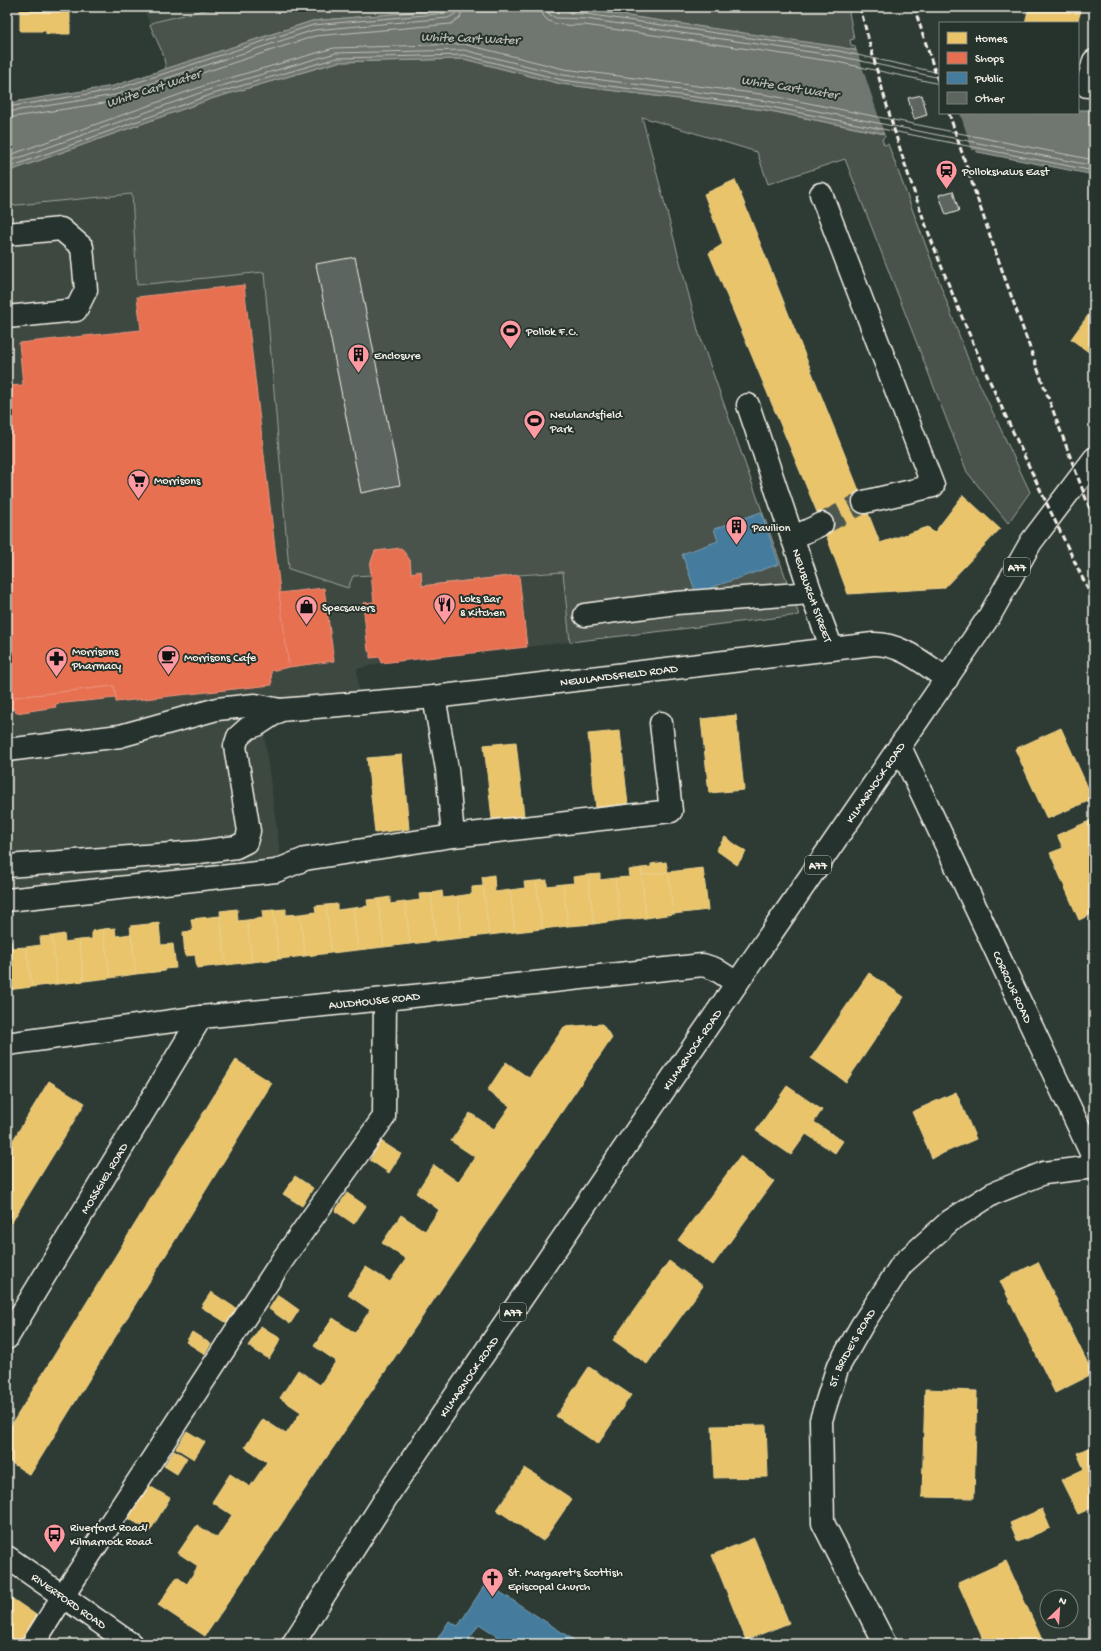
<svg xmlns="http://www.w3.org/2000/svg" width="1101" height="1651" font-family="'Gochi Hand',sans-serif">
	<rect width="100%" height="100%" fill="#2e3b34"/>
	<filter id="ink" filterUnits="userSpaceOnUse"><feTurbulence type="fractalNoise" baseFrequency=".025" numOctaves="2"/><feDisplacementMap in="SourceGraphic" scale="8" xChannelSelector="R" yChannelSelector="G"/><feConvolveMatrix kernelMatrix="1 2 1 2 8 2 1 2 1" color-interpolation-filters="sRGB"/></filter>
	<g filter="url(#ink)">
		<!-- built -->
		<g fill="#3c4841">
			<polygon points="143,7 218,7 154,22 150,25"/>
			<polygon points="132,194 137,285 264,271 289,569 353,576 370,565 375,551 401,548 421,571 423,586 563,572 570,642 381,663 357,669 359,694 260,704 283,876 7,907 7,206"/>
		</g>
		<!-- green -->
		<g fill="#48524c" stroke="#9ea29a">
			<polygon points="218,7 470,7 312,21 166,69 163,54 150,25 154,22"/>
			<polygon points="515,7 848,7 854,39 850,40 851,45 855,46 856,50 587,10"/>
			<polygon points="464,59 561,84 765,110 884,134 885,137 882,139 884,145 888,144 968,359 1030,492 1008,523 967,472 845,159 768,184 757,152 642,117 699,334 799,615 570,642 563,572 519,575 422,586 421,572 411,573 410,560 375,551 370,565 371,575 353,576 348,588 289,569 264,272 137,285 132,194 7,206 7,172 214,98 338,62"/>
		</g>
		<!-- water -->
		<polygon fill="#6f7770" stroke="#a4a8a0" points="470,7 515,7 587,10 840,47 940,69 940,113 1078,113 1078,110 1094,110 1094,175 765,110 561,84 464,59 338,62 214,98 7,172 7,103 113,86 312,21"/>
		<!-- pier -->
		<polygon fill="#2e3b34" points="856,48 940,67 940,113 960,113 972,150 976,150 977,154 885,136"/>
		<!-- homes -->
		<g fill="#e9c46a" stroke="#ecd290">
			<polygon points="20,7 70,7 70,34 46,34 46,31 20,31"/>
			<polygon points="1029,7 1050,7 1080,14 1077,23 1025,23"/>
			<polygon points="1050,7 1082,7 1080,14"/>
			<polygon points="735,180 880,543 928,527 934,533 963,495 1000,529 944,588 848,594 822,524 709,253 723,244 704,194"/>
			<polygon points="1094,307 1094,356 1071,339"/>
			<polygon points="736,715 744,790 709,793 701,719"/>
			<polygon points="1061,728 1093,799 1047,819 1015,749"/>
			<polygon points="620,731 628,805 596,808 588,734"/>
			<polygon points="516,742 524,816 492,819 484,745"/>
			<polygon points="402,755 409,829 375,833 367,758"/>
			<polygon points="1094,819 1094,913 1079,920 1050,853 1063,848 1057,835"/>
			<polygon points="725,837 746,852 737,865 716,850"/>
			<polygon points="666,862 668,872 642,875 641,868 651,867 651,864"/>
			<polygon points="641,868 646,918 620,920 615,878 630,877 629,870"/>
			<polygon points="703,868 708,910 673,914 668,872"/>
			<polygon points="668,872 673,914 646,918 642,875"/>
			<polygon points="600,874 600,880 615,878 620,920 594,924 588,875"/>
			<polygon points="494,875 495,892 510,890 515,932 489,935 482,877"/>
			<polygon points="588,875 594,924 568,926 563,884 574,883 573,877"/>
			<polygon points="547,880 547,886 563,884 568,926 542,929 536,881"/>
			<polygon points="536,881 542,929 515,932 510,890 525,888 524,882"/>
			<polygon points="483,886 489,935 462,938 458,896 472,894 472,887"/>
			<polygon points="442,891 443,898 458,896 462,938 436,941 431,893"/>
			<polygon points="431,893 436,941 410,944 405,902 420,900 419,894"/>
			<polygon points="390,897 390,904 405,902 410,944 384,947 378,899"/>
			<polygon points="378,899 384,947 358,950 353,908 368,906 367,900"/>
			<polygon points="337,904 337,910 353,908 358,950 331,953 326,905"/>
			<polygon points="326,905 331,953 305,956 300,914 316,912 315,906"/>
			<polygon points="237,909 238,921 247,920 252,962 226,965 220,911"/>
			<polygon points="286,909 286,915 300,914 305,956 279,959 273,910"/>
			<polygon points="273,910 279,959 252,962 247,920 263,918 262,911"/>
			<polygon points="220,916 226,965 197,968 195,955 185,956 183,932 193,931 191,919"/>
			<polygon points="159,923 161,945 173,944 176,968 164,969 165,971 136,974 130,926"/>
			<polygon points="115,928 116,936 131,934 136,974 110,978 103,929"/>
			<polygon points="103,929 110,978 84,981 79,940 92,939 92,931"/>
			<polygon points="64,934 65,942 79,940 84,981 57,984 52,936"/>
			<polygon points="52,936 57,984 32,987 26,947 41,945 40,937"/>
			<polygon points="7,941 11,941 12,948 26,947 32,987 7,990"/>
			<polygon points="869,973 904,997 846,1082 811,1058"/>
			<polygon points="602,1024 612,1038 205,1636 158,1605 177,1577 187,1584 198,1566 178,1553 197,1525 217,1538 232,1515 212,1502 230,1474 250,1487 267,1462 245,1447 263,1419 286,1434 301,1412 280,1398 298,1370 320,1385 336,1361 314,1346 333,1318 355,1333 370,1310 348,1295 366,1267 390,1282 406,1259 382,1243 401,1215 425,1231 439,1210 416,1193 434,1165 458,1182 475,1157 451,1141 470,1113 494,1129 510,1106 487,1091 506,1062 529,1078 564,1027"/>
			<polygon points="236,1060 272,1083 30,1475 7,1460 7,1432"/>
			<polygon points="49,1081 85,1103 7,1230 7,1150"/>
			<polygon points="787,1086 822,1110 814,1122 843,1141 835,1153 806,1134 791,1155 756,1131"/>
			<polygon points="956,1092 976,1139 932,1158 912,1112"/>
			<polygon points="381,1141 401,1154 389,1173 370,1160"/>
			<polygon points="740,1156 774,1181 713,1265 678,1240"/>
			<polygon points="295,1176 313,1188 302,1206 283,1194"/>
			<polygon points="347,1193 366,1206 354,1224 335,1211"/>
			<polygon points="669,1261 703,1286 647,1364 613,1340"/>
			<polygon points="1038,1262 1093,1374 1055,1393 1000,1281"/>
			<polygon points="211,1292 237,1309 227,1323 201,1307"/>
			<polygon points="278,1295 299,1310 290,1324 269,1309"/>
			<polygon points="261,1326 281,1339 269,1359 248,1346"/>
			<polygon points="192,1332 211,1344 205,1354 186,1342"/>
			<polygon points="589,1367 631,1395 598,1444 556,1416"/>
			<polygon points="925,1389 977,1391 974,1498 922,1497"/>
			<polygon points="766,1425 768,1477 714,1478 712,1426"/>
			<polygon points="187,1431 205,1442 194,1459 176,1448"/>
			<polygon points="1094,1445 1094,1507 1078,1514 1061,1480 1084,1469 1077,1453"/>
			<polygon points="174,1450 187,1458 177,1474 164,1466"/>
			<polygon points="525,1468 572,1499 543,1541 497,1510"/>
			<polygon points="146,1484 170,1498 150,1531 126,1517"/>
			<polygon points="1042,1509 1050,1528 1018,1542 1010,1523"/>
			<polygon points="754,1538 789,1623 746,1640 712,1555"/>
			<polygon points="1006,1561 1044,1644 985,1644 958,1583"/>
			<polygon points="7,1595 42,1619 24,1644 7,1644"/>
		</g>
		<!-- shops -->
		<g fill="#e76f51" stroke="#eb967e">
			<polygon points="244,285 289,667 271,671 272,685 116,702 114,686 7,698 7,406 9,406 7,386 23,385 19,343 141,330 137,297"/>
			<polygon points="401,548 410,560 411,573 421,571 422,586 519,575 527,647 381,663 380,657 370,658 370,652 368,651 363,603 374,602 370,565 375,551"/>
			<polygon points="324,588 334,661 289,667 279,593"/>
			<polygon points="114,686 116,698 55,704 56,707 16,713 15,709 7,710 7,698"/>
		</g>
		<!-- public -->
		<g fill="#457b9d" stroke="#7a9eb4">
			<polygon points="761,512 779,564 696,593 682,554 718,541 714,529"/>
			<polygon points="486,1583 580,1644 503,1644 505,1641 479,1624 466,1644 434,1644 449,1621 458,1626"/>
		</g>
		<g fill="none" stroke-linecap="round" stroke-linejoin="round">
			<!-- shore -->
			<g stroke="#bfc0b8" stroke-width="1">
				<path d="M541 7C542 29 570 25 585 25L837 62 940 84"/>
				<polyline points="547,7 549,14 556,18 586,19 838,56 940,78"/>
				<polyline points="553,7 553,11 556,13 586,14 839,51 940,73"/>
				<polyline points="7,107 114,90 313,25 448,13 451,11 452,7"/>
				<polyline points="7,112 115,95 314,30 448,18 455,14 457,7"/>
				<polyline points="7,118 117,101 315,36 451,24 460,18 463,7"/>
				<polyline points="7,156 209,84 334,48 464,44 564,69 768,95 1094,160"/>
				<polyline points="7,162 211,89 336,53 464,50 563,75 767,101 1094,166"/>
				<polyline points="7,168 213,94 337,58 464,55 562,80 766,106 1094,171"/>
			</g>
		</g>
		<!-- building -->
		<g fill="#5c655e" stroke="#f4f1e8">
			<polygon points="922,95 927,115 914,119 908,98"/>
			<polygon points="953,191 959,211 946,215 939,195"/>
			<polygon points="355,257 400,485 361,493 316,264"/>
		</g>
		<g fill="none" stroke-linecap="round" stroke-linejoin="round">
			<!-- minor-tunnel -->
			<polyline stroke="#4c564f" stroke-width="22" stroke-dasharray="22 11" stroke-linecap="butt" points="822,524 864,502"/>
			<defs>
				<g id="minor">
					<polyline points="1087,86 1094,61"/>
					<polyline points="821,194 933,486 864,502"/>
					<polyline points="7,234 61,229 82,247 86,290 76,310 7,317"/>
					<path id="s1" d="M748 405 811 593 832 649"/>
					<polyline points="792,538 822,524"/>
					<polyline points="585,615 676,603 811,593"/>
					<polyline points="434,697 447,769 453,836"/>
					<path id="s2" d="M900 747 1094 1159"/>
					<path id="s3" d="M7 750 120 736 217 709 255 705 280 710 434 697 873 644C901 643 924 664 947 679"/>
					<polyline points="7,866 199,852 236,847 246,842 249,831 235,746 238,737 248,728 257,725 280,710"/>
					<polyline points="7,900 276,871 305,859 453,836 671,811 661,723"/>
					<path id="s4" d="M7 1044 201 1017 385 999 703 965 715 969 737 983"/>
					<path id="s5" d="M7 1338 201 1017"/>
					<path id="s6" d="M7 1557 131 1644"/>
					<polyline points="33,1644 63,1596 283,1259 384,1117 385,999"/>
					<path id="s7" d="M885 1644 823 1523 821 1420 837 1369 862 1325 902 1264 950 1221 992 1194 1044 1173 1094 1167"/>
				</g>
				<g id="major">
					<path id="s8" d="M293 1644 393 1487 737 983 977 634 990 615 1031 542 1094 459"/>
				</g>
			</defs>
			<!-- minor casing -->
			<use href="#minor" stroke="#f4f1e8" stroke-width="25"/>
			<!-- major casing -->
			<use href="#major" stroke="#f4f1e8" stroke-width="25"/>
			<!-- minor -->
			<use href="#minor" stroke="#26332d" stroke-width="22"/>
			<!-- major -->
			<use href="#major" stroke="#26332d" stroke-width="22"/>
			<!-- rail -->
			<g stroke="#f4f1e8" stroke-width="3" stroke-dasharray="6 3" stroke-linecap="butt">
				<path d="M860 7C881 88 904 169 934 247 980 368 1038 485 1094 602"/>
				<polyline points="914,7 940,87"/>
				<path d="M949 113C993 250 1043 385 1094 520"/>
			</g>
		</g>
	</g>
	<!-- icons -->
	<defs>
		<symbol id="station-pin" viewBox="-11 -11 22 30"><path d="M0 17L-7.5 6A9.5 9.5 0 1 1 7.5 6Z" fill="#ff9aa2" stroke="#26332d"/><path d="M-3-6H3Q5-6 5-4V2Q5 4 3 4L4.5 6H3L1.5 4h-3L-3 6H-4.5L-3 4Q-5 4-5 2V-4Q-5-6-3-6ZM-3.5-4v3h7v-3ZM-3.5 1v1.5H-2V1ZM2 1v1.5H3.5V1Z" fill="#111"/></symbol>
		<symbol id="stadium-pin" viewBox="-11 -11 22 30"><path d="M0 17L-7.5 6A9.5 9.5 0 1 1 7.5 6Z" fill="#ff9aa2" stroke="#26332d"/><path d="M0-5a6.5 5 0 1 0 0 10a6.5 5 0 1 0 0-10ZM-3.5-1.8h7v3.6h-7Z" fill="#111"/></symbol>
		<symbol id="building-pin" viewBox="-11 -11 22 30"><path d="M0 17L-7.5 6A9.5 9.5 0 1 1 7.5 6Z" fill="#ff9aa2" stroke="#26332d"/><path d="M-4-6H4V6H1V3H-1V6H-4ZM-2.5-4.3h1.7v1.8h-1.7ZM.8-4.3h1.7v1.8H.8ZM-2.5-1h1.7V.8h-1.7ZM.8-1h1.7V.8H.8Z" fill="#111"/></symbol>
		<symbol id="supermarket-pin" viewBox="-11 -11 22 30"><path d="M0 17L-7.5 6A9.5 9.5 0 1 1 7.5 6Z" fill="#ff9aa2" stroke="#26332d"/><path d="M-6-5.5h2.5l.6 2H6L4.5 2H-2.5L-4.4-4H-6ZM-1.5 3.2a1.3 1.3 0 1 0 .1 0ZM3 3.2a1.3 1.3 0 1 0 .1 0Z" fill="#111"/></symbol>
		<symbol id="restaurant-pin" viewBox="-11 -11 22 30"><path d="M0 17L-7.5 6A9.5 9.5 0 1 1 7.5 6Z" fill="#ff9aa2" stroke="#26332d"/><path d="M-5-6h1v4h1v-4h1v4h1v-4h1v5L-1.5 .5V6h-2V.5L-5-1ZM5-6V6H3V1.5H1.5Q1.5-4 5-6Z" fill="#111"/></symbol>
		<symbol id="shop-pin" viewBox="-11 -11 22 30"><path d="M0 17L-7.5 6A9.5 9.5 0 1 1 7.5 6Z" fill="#ff9aa2" stroke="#26332d"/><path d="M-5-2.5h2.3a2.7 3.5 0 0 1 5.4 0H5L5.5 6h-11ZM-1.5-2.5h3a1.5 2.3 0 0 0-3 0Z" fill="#111"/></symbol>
		<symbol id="cafe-pin" viewBox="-11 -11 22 30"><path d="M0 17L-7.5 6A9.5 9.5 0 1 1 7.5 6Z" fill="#ff9aa2" stroke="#26332d"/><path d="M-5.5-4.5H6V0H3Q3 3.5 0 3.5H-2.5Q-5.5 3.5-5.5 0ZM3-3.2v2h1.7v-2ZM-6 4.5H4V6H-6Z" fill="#111"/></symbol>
		<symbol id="pharmacy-pin" viewBox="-11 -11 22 30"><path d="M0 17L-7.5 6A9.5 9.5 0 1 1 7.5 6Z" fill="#ff9aa2" stroke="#26332d"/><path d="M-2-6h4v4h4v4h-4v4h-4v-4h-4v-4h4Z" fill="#111"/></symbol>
		<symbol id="bus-pin" viewBox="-11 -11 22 30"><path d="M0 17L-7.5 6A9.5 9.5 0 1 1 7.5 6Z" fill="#ff9aa2" stroke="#26332d"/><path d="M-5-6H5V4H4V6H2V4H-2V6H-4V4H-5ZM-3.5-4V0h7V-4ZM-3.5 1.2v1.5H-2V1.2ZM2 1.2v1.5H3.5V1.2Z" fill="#111"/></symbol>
		<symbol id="church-pin" viewBox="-11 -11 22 30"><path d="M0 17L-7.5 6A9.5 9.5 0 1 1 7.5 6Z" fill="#ff9aa2" stroke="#26332d"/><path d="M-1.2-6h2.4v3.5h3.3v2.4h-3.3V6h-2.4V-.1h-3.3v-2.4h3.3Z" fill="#111"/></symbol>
	</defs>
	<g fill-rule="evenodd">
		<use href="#station-pin" x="934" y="158" width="25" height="34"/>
		<use href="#stadium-pin" x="498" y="318" width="25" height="34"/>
		<use href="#building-pin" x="346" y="342" width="25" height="34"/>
		<use href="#stadium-pin" x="522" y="408" width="25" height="34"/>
		<use href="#supermarket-pin" x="126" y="468" width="25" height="34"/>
		<use href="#building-pin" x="724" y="514" width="25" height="34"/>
		<use href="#restaurant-pin" x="432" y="592" width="25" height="34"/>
		<use href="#shop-pin" x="294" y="594" width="25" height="34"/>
		<use href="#cafe-pin" x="156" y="644" width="25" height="34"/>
		<use href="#pharmacy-pin" x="44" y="646" width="25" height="34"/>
		<use href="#bus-pin" x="42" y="1522" width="25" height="34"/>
		<use href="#church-pin" x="480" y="1566" width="25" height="34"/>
	</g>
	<g text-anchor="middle" stroke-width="4" stroke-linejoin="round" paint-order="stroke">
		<!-- shield labels -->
		<g fill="#26332d" stroke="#b6b8b0" stroke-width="1">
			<rect x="1004" y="558" width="26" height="18" rx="3"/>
			<rect x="805" y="856" width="26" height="18" rx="3"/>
			<rect x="500" y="1303" width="26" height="18" rx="3"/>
		</g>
		<g font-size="11" font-weight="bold" fill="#f4f1e8">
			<text x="1017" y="571">A77</text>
			<text x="818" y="869">A77</text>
			<text x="513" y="1316">A77</text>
		</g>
		<!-- poi labels -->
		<g font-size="12" fill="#f4f1e8" stroke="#26332d" text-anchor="start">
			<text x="962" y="175">Pollokshaws East</text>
			<text x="526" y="335">Pollok F.C.</text>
			<text x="374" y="359">Enclosure</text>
			<text x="550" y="418">Newlandsfield<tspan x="550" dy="14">Park</tspan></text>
			<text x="154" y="484">Morrisons</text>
			<text x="752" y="531">Pavilion</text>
			<text x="460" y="602">Loks Bar<tspan x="460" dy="14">&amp; Kitchen</tspan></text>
			<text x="322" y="611">Specsavers</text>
			<text x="72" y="655">Morrisons<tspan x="72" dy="14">Pharmacy</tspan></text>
			<text x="184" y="661">Morrisons Cafe</text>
			<text x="70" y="1531">Riverford Road/<tspan x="70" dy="14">Kilmarnock Road</tspan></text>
			<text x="508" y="1576">St. Margaret's Scottish<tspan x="508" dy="14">Episcopal Church</tspan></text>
		</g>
		<!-- street labels -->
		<g font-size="12" fill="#f4f1e8" stroke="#26332d">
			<text dy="4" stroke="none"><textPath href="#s1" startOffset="201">NEWBURGH STREET</textPath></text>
			<text dy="4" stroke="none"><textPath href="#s3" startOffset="619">NEWLANDSFIELD ROAD</textPath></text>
			<text dy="4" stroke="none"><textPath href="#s8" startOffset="1040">KILMARNOCK ROAD</textPath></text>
			<text dy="4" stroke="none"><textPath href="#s2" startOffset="265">CORROUR ROAD</textPath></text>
			<text dy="4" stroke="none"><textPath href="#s4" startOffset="370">AULDHOUSE ROAD</textPath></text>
			<text dy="4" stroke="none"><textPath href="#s8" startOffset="716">KILMARNOCK ROAD</textPath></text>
			<text dy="4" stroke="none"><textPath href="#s5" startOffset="187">MOSSGIEL ROAD</textPath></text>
			<text dy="4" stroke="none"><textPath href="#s7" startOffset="318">ST. BRIDE'S ROAD</textPath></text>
			<text dy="4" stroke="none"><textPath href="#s8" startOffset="320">KILMARNOCK ROAD</textPath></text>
			<text dy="4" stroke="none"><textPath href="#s6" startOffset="76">RIVERFORD ROAD</textPath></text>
		</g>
		<!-- water labels -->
		<g font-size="13" font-style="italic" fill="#b8bab2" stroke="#26332d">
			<text transform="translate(470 37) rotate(2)" y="5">White Cart Water</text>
			<text transform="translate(790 86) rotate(9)" y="5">White Cart Water</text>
			<text transform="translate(153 87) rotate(-18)" y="5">White Cart Water</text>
		</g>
	</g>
	<!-- margin -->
	<rect width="1101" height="1651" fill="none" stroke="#26332d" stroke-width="24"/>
	<rect x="12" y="12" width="1077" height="1627" fill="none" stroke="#f4f1e8" stroke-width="1.5" filter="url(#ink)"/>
	<!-- legend -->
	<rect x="939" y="22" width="140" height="92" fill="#26332d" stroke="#787f78"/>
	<rect x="947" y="32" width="20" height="12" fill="#e9c46a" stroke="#787f78"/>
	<text x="975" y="42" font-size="12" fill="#f4f1e8">Homes</text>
	<rect x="947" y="52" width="20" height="12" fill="#e76f51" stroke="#787f78"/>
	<text x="975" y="62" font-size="12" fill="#f4f1e8">Shops</text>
	<rect x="947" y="72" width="20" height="12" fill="#457b9d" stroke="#787f78"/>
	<text x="975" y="82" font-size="12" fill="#f4f1e8">Public</text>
	<rect x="947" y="92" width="20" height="12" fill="#5c655e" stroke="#787f78"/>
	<text x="975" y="102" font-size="12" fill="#f4f1e8">Other</text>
	<!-- north arrow -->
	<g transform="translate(1059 1609) rotate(25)"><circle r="19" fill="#26332d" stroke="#787f78"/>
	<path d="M0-3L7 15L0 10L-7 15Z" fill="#ff9aa2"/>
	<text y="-6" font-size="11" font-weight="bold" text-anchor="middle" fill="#f4f1e8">N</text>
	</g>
</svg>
